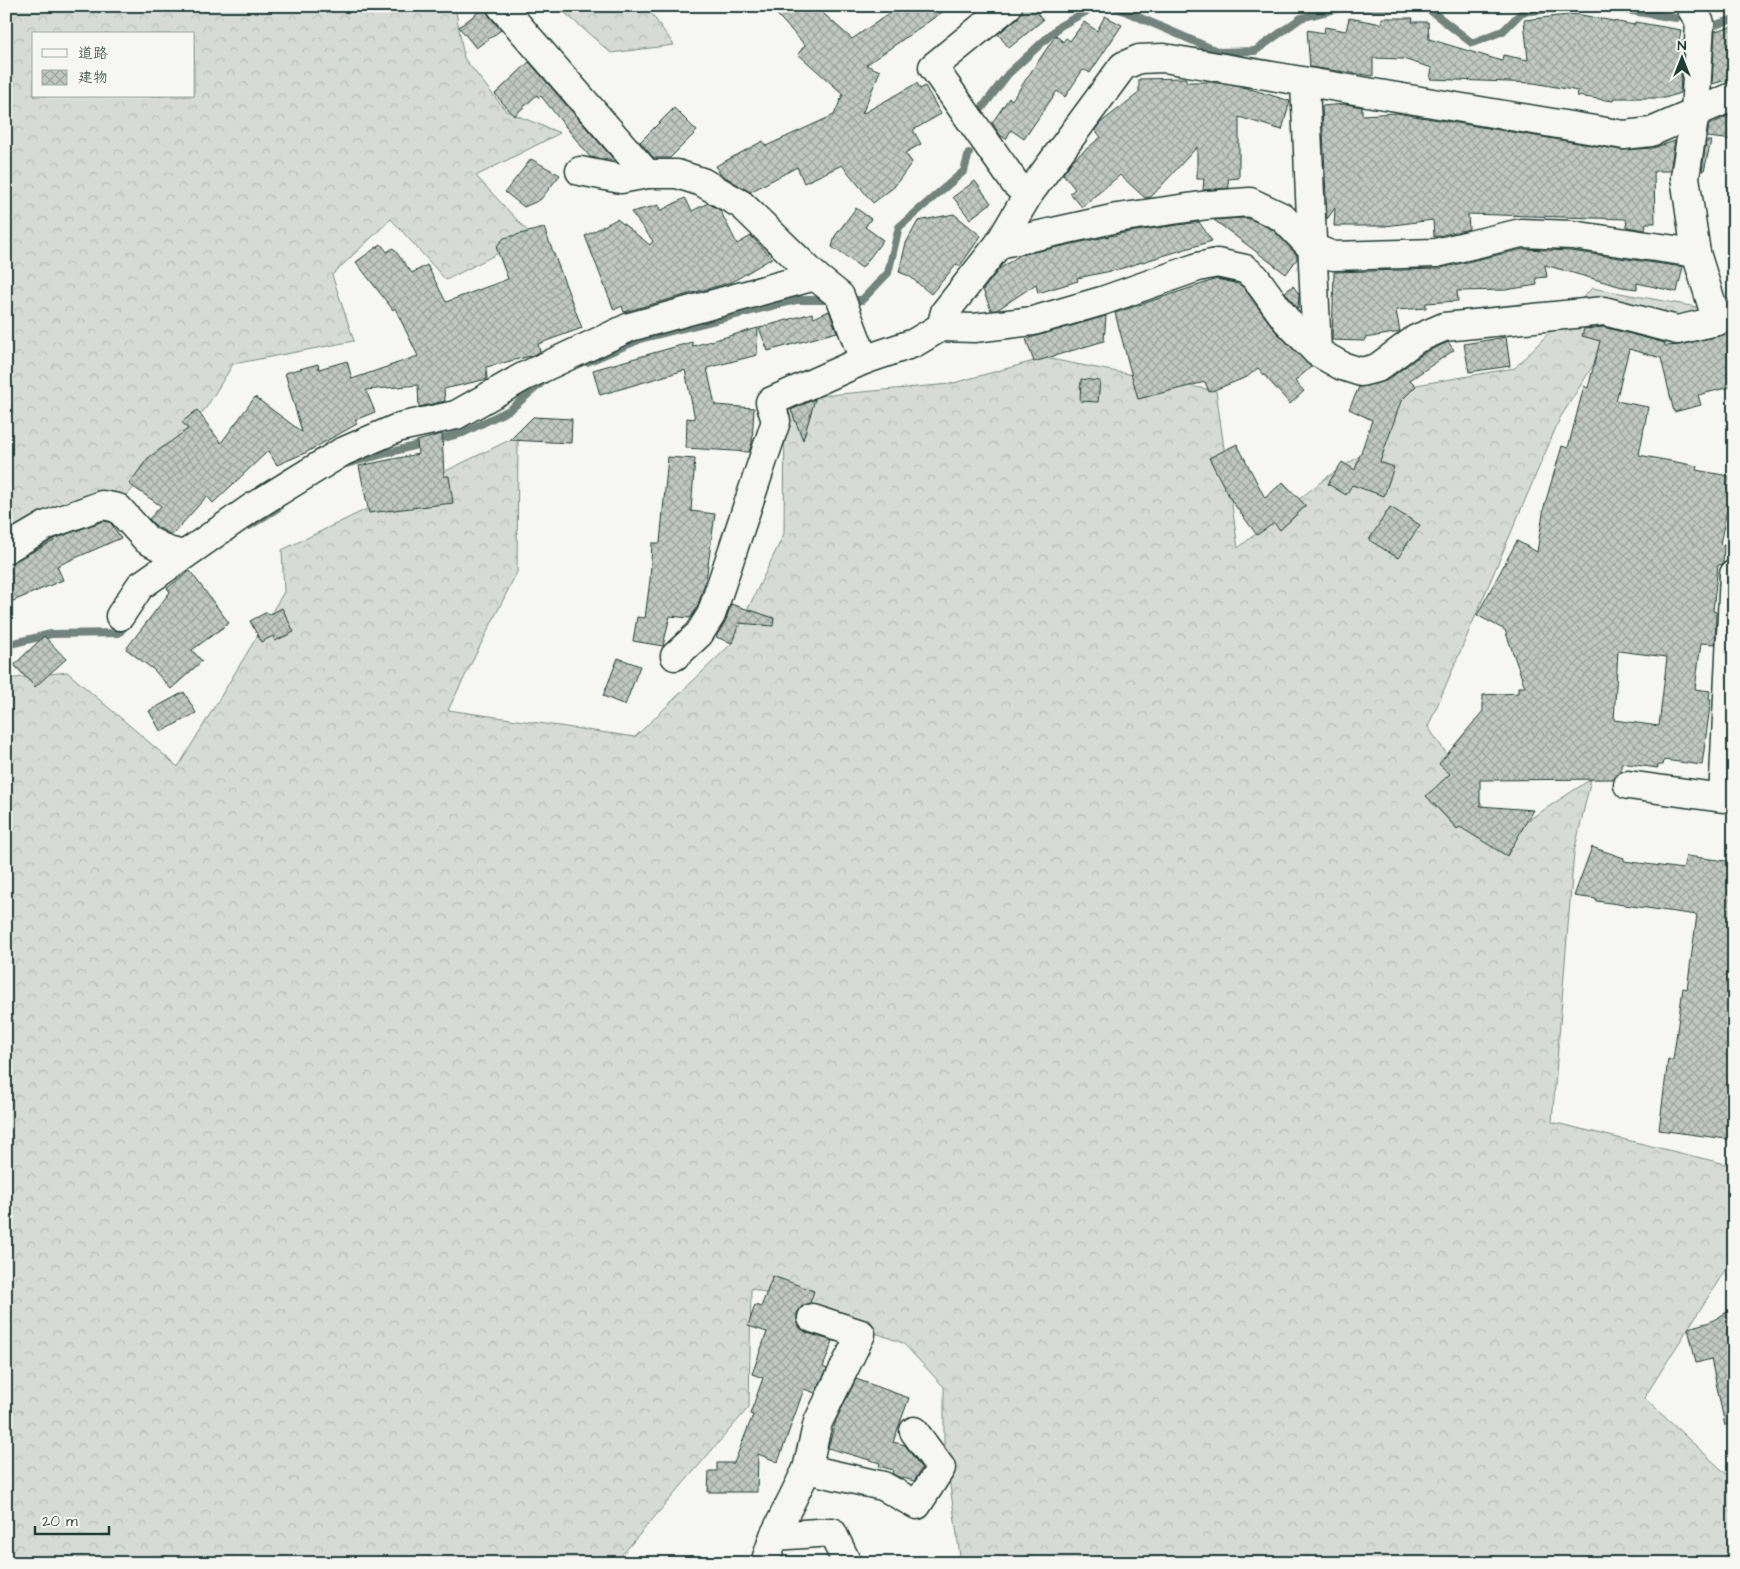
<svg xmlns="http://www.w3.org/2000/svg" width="1740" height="1569" font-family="'Architects Daughter','Klee One',sans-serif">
	<defs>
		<pattern id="forest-crowns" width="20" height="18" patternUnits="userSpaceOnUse" patternTransform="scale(1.25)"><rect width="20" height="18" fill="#d6dbd6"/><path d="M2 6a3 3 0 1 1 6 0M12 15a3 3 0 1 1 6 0" fill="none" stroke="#b7bdb8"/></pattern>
		<pattern id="building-cross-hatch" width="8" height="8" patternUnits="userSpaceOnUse" patternTransform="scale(1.25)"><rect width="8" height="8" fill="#c1c8c3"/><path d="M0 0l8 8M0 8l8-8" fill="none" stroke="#9ca49f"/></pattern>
	</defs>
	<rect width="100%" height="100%" fill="#f6f6f2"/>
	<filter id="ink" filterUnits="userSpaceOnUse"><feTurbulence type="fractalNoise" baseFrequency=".02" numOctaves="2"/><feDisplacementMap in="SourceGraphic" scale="10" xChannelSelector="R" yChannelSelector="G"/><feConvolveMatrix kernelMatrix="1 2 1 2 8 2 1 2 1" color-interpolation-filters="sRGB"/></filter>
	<g filter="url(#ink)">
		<!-- forest -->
		<g fill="url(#forest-crowns)" stroke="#7a8c85" fill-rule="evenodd">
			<path d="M6 6H455L464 58 506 111 560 133 476 176 532 236 446 280 391 219 332 275 354 341 233 364 206 408 128 494 6 569ZM34 34H194V96H34Z"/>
			<polygon points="557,6 646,6 674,45 611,53"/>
			<polygon points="1592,288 1702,308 1599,356 1560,418 1428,727 1504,836 1591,779 1574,852 1552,1122 1734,1166 1734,1256 1644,1398 1734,1481 1734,1563 961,1563 944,1443 944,1387 903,1343 751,1288 749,1407 615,1563 6,1563 6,679 67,672 178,767 284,592 282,550 518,436 517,572 448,710 635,737 731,644 784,534 785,399 950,384 1045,358 1216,391 1238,548 1327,477 1380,443 1399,388 1515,368"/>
		</g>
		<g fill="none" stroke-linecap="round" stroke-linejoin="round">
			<!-- stream -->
			<g stroke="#72847d" stroke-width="8">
				<polyline points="1113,6 1219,52 1255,51 1301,18 1340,8 1426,7 1472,43 1503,31 1522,12 1580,6"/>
				<polyline points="1601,6 1676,18"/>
				<polyline points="1715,25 1734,19"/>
				<polyline points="979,112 1008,74 1060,26 1096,6"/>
				<polyline points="847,300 862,300 888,273 899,227 964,171 969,153"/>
				<polyline points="587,362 643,338 796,300 833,300"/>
				<polyline points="346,464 463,433 511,409 546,379"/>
				<polyline points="249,526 279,507"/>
				<polyline points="6,645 51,634 119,633 128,622"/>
			</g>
		</g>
		<!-- building -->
		<g fill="url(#building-cross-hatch)" stroke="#1f3d34" fill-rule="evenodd">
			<polygon points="486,6 489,16 501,30 476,48 459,27"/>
			<polygon points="769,6 815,6 852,39 900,6 951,6 866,65 880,71 862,114 917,83 920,89 925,86 941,114 913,130 921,144 905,153 912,162 894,187 873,203 842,165 804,183 797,167 750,192 720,174 716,166 763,141 766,146 834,115 843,94 798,54 805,45"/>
			<polygon points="1024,6 1032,6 1043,20 1009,48 998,34 1018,18"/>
			<polygon points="1576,14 1634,25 1635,22 1681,30 1679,42 1683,41 1680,93 1665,98 1614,98 1613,101 1577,96 1578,91 1534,83 1430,79 1432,68 1403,59 1373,58 1373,76 1310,67 1307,30 1324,33 1325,27 1346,31 1349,18 1382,24 1382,18 1413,18 1412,22 1428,22 1429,39 1502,61 1503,55 1528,60 1524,20"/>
			<polygon points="1105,16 1122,25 1090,73 1085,70 1082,71 1065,97 1057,91 1024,139 1011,130 1006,139 1001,136 992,123 1009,98 1012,100 1056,35 1063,42 1066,38 1070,41 1084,22 1097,31"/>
			<polygon points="1734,26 1734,78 1712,84 1715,31"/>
			<polygon points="529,62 615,161 590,157 541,96 539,98 537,95 514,116 495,94"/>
			<polygon points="1186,78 1186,82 1211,82 1247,88 1290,101 1282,130 1239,117 1239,178 1228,179 1229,188 1203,190 1204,179 1197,179 1197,147 1151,197 1145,198 1120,175 1082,207 1070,193 1075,189 1063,174 1073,160 1101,137 1095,130 1100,123 1139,93 1139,79"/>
			<polygon points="1345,104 1362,107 1362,115 1396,113 1621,150 1653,148 1675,141 1670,171 1654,171 1655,223 1646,223 1645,230 1627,227 1626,219 1468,214 1469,229 1434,237 1433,220 1385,226 1334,226 1335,208 1327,219 1322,106"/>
			<polygon points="674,108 697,131 670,158 654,158 640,142"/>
			<polygon points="1734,113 1734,140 1707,137 1709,125"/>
			<polygon points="1706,141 1711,141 1704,171 1702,171"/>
			<polygon points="531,159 560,175 540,200 524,207 505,192"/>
			<polygon points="975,181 991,203 970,219 953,197"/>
			<polygon points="685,198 692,211 708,203 720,210 737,244 751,236 772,258 732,282 624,312 622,306 614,310 585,236 617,219 650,245 653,241 631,212 659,205 660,211"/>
			<polygon points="856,208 871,219 865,227 883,240 862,268 832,247 835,236"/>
			<polygon points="954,214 981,236 960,266 957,264 931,294 909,276 899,272 906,243 918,221"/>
			<polygon points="1242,218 1250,219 1273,230 1297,255 1297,259 1286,274 1214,220"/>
			<polygon points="1199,222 1212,241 1116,270 1077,278 1078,281 1038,293 1036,284 997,310 991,310 983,290 999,269 1020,255 1129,232"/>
			<polygon points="544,228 582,328 538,344 540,352 531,356 486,367 487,379 444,389 445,401 419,407 418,385 366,390 375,412 355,420 357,424 305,453 277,465 268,451 213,503 207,496 172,535 157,527 149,519 161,506 129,484 148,458 188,429 182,422 197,410 221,443 255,397 302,432 285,373 318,364 319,369 347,361 352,379 418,356 395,308 393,310 356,262 381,244 387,252 393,248 412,273 427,265 446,302 508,279 496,247 504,238"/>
			<polygon points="1523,249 1571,251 1683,267 1677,292 1637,283 1637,289 1622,287 1545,265 1547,277 1536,278 1537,285 1505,290 1457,291 1458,301 1426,303 1426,308 1396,310 1400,332 1365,338 1364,341 1332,340 1334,272 1437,269"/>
			<polygon points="1217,279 1238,284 1243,287 1276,332 1311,367 1295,381 1304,391 1290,404 1258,368 1247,377 1209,392 1205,382 1138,399 1115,313"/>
			<polygon points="1293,286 1299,294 1298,309 1285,292"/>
			<polygon points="829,311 837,332 768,351 759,328 812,313 814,318"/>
			<polygon points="1106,316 1104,341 1034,362 1026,339"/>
			<path d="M1603 327 1665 343V346L1680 345 1720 336 1734 330V386L1698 395 1701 405 1674 412 1661 358 1629 349 1616 401 1648 407 1639 455 1697 466 1696 470 1734 477 1720 544 1724 545 1723 564 1718 565 1713 611 1716 612 1715 644 1701 643 1695 689 1710 691 1709 698 1711 699 1702 765 1664 760 1663 765H1658V768L1621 763V771L1614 779 1480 780V806L1533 810 1507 856 1460 827 1457 829 1426 796 1450 774 1439 764 1483 711V695L1518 693V687H1525L1505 630 1477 615 1517 541 1537 552 1544 507 1562 446 1568 448 1584 386 1588 388 1600 341 1582 336 1584 329ZM1618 651 1667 657 1659 726 1614 720Z"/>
			<polygon points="758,328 757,355 707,368 715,405 754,408 752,443 749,452 686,448 687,418 695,419 685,370 600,395 593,370 692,342 693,346"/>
			<polygon points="1506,337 1510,366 1469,372 1464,344"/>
			<polygon points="1448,342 1454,350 1410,380 1416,386 1401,401 1380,462 1394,467 1384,496 1352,485 1346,495 1328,484 1342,462 1355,470 1372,420 1349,409 1359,387 1386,381 1424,353"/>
			<polygon points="1081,379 1100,381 1098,402 1080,401"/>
			<polygon points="815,399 803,440 791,410"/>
			<polygon points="533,417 572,419 571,443 510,440"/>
			<polygon points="442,434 444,476 449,476 453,503 369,513 359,466 418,454 417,441"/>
			<polygon points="1237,444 1265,498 1283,482 1306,506 1280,530 1274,523 1257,535 1231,500 1209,458"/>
			<polygon points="668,457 695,459 691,511 715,514 706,580 697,608 690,618 670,616 663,646 633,641 637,617 645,618 650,580 652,543 660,543"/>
			<polygon points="1390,507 1420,525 1398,558 1369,540"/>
			<polygon points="103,521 110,522 121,538 57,566 63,580 6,604 6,565 54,541 54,539"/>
			<polygon points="190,571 229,623 192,650 202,661 171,689 154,670 126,649 170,592 167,588"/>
			<polygon points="731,604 774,618 773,626 739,623 732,643 716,637 726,620"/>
			<polygon points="282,608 294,632 275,641 273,636 261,642 250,621 267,612 269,615"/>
			<polygon points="44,636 66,659 35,687 14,665"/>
			<polygon points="618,658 640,666 625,705 603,696"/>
			<polygon points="184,692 196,713 161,732 149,711"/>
			<polygon points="1592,847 1624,858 1624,861 1683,869 1686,856 1734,862 1734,1140 1659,1130 1668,1059 1673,1060 1683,988 1687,989 1697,915 1596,901 1596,899 1574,896"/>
			<polygon points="773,1276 814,1291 810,1303 802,1306 797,1313 797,1321 800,1328 807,1333 833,1341 823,1367 827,1369 815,1393 804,1389 778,1462 758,1454 757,1492 708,1492 709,1471 717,1471 717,1463 734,1463 753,1415 750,1414 763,1378 752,1374 767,1332 748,1326 755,1305 761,1307"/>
			<polygon points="1734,1308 1734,1424 1725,1425 1711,1359 1696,1363 1688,1328 1710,1322"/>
			<polygon points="856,1379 909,1398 893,1442 905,1445 922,1469 914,1481 896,1476 892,1473 893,1470 879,1466 880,1463 828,1448 836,1420"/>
		</g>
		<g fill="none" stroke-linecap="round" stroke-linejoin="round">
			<defs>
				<g id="minor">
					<polyline points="501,6 647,174"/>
					<polyline points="1008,6 933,67 1015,183 1028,195"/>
					<polyline points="1690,6 1700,23 1695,112 1685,177 1696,253 1717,321"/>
					<polyline points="1305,83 1317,352"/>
					<polyline points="580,171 621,179 647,174 677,174 702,182 742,205 815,276 840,296 864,360 914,343 941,327 974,328 1033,321 1102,301 1198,267 1217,263 1245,269 1255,277 1287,321 1317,352 1342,366 1361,372 1377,368 1416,339 1444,327 1604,311 1677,330 1717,321 1734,313"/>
					<polyline points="999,244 1117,218 1208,205 1250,202 1282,217 1311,247 1333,256 1436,253 1521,233 1572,235 1696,253"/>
					<polyline points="941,327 945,312 999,244 1028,195 1123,66 1139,59 1164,58 1624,135 1651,132 1734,96"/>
					<polyline points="6,549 47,525 102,505 118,508 147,540 168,551 184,555"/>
					<polyline points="120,616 140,586 253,507 342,452 400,427 456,415 523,377 630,327 815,276"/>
					<polyline points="675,656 699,634 711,615 776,421 770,402 864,360"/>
					<polyline points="1628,785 1723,798 1734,574"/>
					<polyline points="807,1469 883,1486 917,1505 941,1468 914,1431"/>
					<polyline points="774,1536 807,1469 818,1422 861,1334 812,1318"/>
					<polyline points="765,1563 774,1536 832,1532 847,1563"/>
				</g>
			</defs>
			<!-- minor casing -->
			<use href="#minor" stroke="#1f3d34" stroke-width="31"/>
			<!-- minor -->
			<use href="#minor" stroke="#f6f6f2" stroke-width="28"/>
		</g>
	</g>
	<!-- margin -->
	<rect width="1740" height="1569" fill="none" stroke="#f6f6f2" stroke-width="25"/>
	<rect x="12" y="12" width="1715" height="1544" fill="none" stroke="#1f3d34" stroke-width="2" filter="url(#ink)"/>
	<!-- legend -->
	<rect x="32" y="32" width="162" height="65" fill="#f6f6f2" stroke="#a0aca6"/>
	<rect x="42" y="49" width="25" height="8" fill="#f6f6f2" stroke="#a0aca6"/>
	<text x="78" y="58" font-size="15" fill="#1f3d34">道路</text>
	<rect x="42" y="70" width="25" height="15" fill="url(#building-cross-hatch)" stroke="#a0aca6"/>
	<text x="78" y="82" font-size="15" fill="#1f3d34">建物</text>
	<!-- north arrow -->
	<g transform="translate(1682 58)" stroke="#f6f6f2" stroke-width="4" paint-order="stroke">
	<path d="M0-4L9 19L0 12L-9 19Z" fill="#1f3d34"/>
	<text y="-8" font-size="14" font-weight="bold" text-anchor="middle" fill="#1f3d34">N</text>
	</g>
	<!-- scale -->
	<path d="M35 1526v8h74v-8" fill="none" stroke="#1f3d34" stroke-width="2.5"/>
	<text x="42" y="1526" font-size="15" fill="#1f3d34" stroke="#f6f6f2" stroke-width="4" paint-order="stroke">20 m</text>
</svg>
